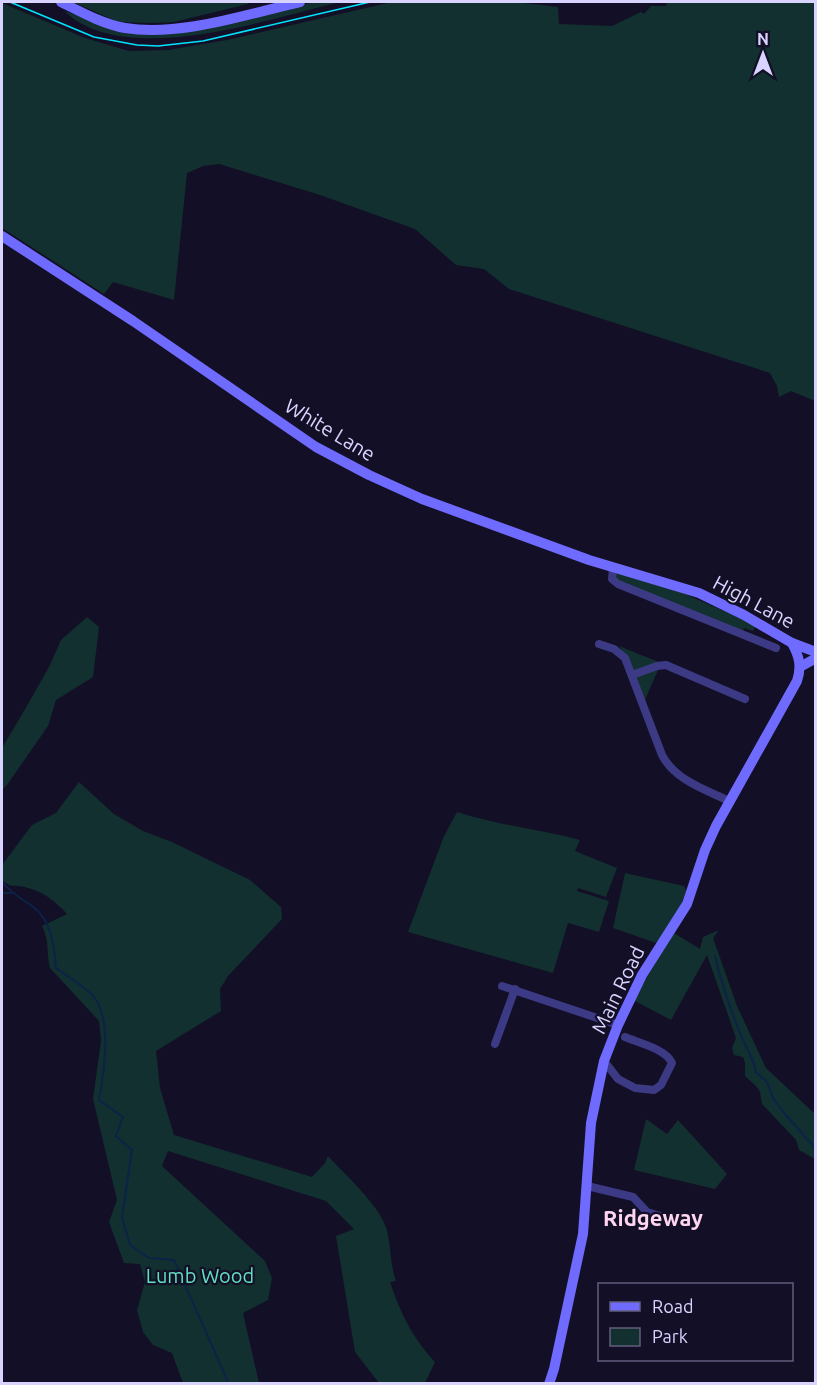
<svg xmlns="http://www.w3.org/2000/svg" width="817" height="1385" font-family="Ubuntu,sans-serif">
	<rect width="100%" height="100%" fill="#130f26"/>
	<!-- green -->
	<g fill="#12302f">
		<polygon points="73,2 248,2 248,4 174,22 152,23 118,22"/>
		<path d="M314 2H340C268 19 125 69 64 11L121 30 244 19Z"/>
		<polygon points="392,2 516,2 558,7 559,24 612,26 641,12 644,14 651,6 666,6 667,2 815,2 815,401 791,391 779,397 777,386 770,373 509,289 484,269 456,265 415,229 320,195 219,164 203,166 187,173 174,300 113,282 104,294 2,228 2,3 85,38 129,51 168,50 227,40"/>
		<polygon points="617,572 685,594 756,625 753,631 744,628 743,631 619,582 614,575"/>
		<polygon points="87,617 99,627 93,677 56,700 48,726 7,785 2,790 2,748 24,711 49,667 61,640"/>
		<polygon points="619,646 661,663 645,700 622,651"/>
		<path d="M79 782 114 814 143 831 172 842 250 880 281 907 282 919 228 976 220 989 221 1011 156 1051 160 1088 174 1135 312 1177 325 1163 328 1156C346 1176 379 1204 387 1230 391 1247 390 1264 396 1281L390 1282C400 1312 413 1339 435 1362L425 1383H379L355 1352 336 1236 354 1229 326 1201 168 1151 162 1166 265 1261 272 1278 268 1300 243 1313 259 1383H183L172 1353 153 1345 143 1332 137 1310 145 1282 140 1264 124 1263 109 1222 117 1200 93 1099 101 1040 99 1021 50 968C46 951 50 943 42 926L67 914C56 902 44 892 28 888 16 884 12 889 2 880V865L32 825 56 813Z"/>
		<path d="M457 812C497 825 539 829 580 840L575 851 617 868 606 897 578 888 577 891 609 901 599 932 568 923 553 973 408 932 444 836Z"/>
		<polygon points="625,873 684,886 686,891 677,916 656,943 613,928"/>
		<polygon points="719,930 713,938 737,1006 766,1068 815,1114 815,1159 799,1150 796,1140 762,1104 760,1092 756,1086 745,1076 745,1063 743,1057 734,1055 732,1048 736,1038 707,955 671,1020 633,1000 674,933 700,949 703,937"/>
		<polygon points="646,1119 667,1134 678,1120 727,1174 715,1189 634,1170"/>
	</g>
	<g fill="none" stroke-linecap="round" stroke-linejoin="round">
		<!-- stream -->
		<g stroke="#0c2248" stroke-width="2">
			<path d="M2 882C10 892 22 899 32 906 52 920 54 946 56 968 68 977 83 985 93 996 113 1018 104 1073 99 1100L123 1117 116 1136 132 1150 122 1218 130 1245 149 1258 174 1260 229 1384"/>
			<polyline points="2,893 11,893"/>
			<path d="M715 956C721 982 730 1008 740 1033 745 1047 754 1058 756 1072L767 1082 773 1098 784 1113 816 1149"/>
		</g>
		<!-- street -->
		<g stroke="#3d3a85" stroke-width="8">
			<polyline points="613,568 612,579 618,584 776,648"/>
			<path d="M599 644 614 649 625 658 662 755C675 780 704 789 729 801"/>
			<polyline points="632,675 657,666 666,665 745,699"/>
			<polyline points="502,986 618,1025"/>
			<polyline points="495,1044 515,989"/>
			<path d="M604 1061 618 1079 635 1088 654 1090 661 1085 672 1063C666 1049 639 1043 625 1037"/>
			<polyline points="587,1186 633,1197 647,1212 671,1219"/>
		</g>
		<!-- secondary -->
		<g stroke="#6f6bff" stroke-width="10">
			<path d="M61 2C81 12 103 24 125 28 180 37 247 14 300 2"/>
			<polyline points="2,236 133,321 316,447 369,475 422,499 589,560 699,593 744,615 792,643 816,652"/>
			<polyline points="800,667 816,658"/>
			<path d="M549 1384 554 1369 583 1234 591 1123 604 1061 618 1025 642 975 687 904 705 850 716 826 797 681C802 666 799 656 792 643"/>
		</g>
		<!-- tram -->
		<polyline stroke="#00e5ff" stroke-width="1.5" points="10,2 94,37 137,45 158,46 203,41 370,2"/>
	</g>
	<g text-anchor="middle" stroke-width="4.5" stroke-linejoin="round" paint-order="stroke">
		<!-- street labels -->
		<g font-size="20" fill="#d9d4ff" stroke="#130f26">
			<text transform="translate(330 430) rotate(31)" y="7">White Lane</text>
			<text transform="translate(754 602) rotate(28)" y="7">High Lane</text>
			<text transform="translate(618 990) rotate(-64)" y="7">Main Road</text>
		</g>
		<!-- park labels -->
		<g font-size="20" fill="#5fe0c0" stroke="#130f26">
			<text x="200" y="1283">Lumb Wood</text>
		</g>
		<!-- quarter labels -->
		<g font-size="22" font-weight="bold" fill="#ffd6f0" stroke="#130f26">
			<text x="653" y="1226">Ridgeway</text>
		</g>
	</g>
	<!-- border -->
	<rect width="817" height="1385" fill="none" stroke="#d9d4ff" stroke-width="6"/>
	<!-- legend -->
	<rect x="598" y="1283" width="195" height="78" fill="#130f26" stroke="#625e7d" stroke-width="1.5"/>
	<rect x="610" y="1302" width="30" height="9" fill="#6f6bff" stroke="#625e7d" stroke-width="1.5"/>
	<text x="652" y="1313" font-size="18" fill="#d9d4ff">Road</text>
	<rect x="610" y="1328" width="30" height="18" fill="#12302f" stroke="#625e7d" stroke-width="1.5"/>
	<text x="652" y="1343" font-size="18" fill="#d9d4ff">Park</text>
	<!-- north arrow -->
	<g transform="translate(763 54)" stroke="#130f26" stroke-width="4.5" paint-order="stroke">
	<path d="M0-4.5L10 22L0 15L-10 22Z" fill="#d9d4ff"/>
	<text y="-9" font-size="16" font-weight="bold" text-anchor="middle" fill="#d9d4ff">N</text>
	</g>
</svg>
